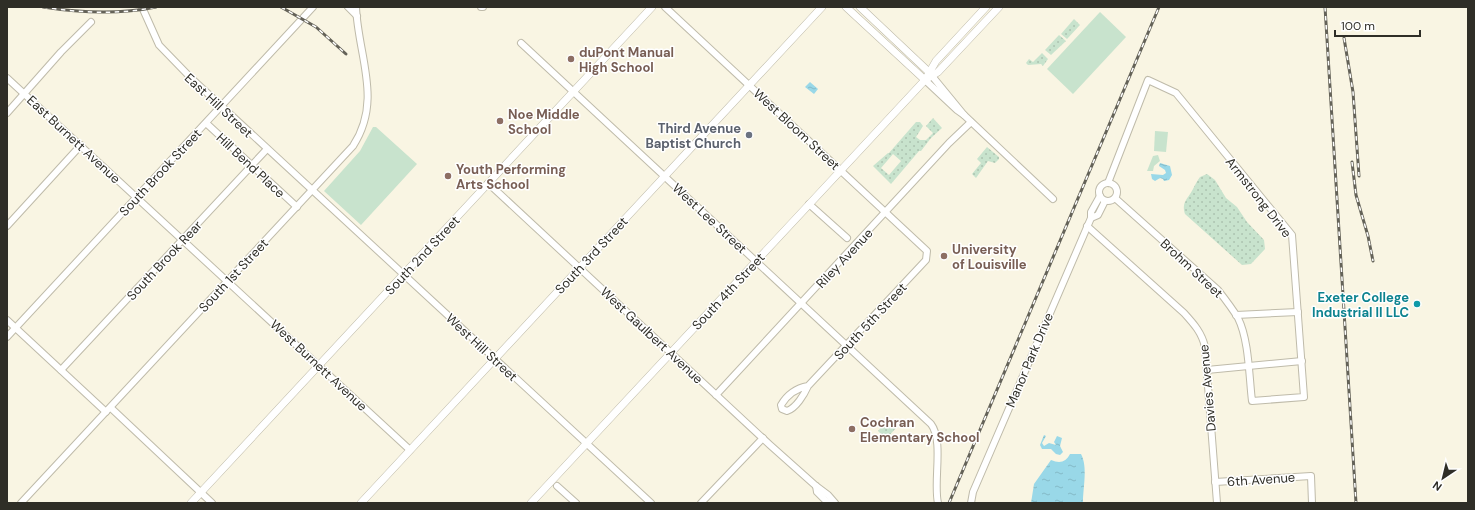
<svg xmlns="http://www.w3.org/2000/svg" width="1475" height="510" font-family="'DM Sans',sans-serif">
	<defs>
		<pattern id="grass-dots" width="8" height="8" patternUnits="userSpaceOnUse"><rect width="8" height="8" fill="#c8e3cd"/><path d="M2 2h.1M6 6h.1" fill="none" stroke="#acc3b0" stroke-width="1.8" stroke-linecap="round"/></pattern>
		<pattern id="water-ripples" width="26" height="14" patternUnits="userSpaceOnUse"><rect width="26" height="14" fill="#99d8e8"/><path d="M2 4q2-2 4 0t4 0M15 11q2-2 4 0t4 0" fill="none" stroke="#84bac7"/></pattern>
	</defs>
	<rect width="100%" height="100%" fill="#f9f5e3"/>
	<!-- grass -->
	<g fill="url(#grass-dots)" fill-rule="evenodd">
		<polygon points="1074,19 1080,25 1067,39 1061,34"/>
		<polygon points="1059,35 1066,41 1051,55 1045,50"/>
		<polygon points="1042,53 1048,59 1043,66 1041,64 1028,65 1026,63 1029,59 1033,62"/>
		<path d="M933 118 942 128 931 138 921 151H919L891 184 873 166 888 153H889L916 122H920L923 126 916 137 920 140H926L933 133 926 126ZM893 154 901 161 889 175 881 168Z"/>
		<polygon points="987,147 999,157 999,159 995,163 988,161 976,178 972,174 981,163 977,159"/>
		<path d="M1207 174 1215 180 1226 198 1237 207 1247 222 1264 240 1265 249 1251 264 1242 265 1185 214C1181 202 1188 199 1193 189 1195 185 1197 181 1200 177Z"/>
		<polygon points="888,420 896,428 886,439 878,431"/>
	</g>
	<!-- garden -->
	<g fill="#c8e3cd">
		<polygon points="1100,12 1126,37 1073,94 1047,69"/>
		<polygon points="373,127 376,127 417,164 361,225 324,191 360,151"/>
		<polygon points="1155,131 1168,132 1166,152 1154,151"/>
		<polygon points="1158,155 1160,161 1154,166 1153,171 1147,171 1153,156"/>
	</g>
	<!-- water -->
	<g fill="url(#water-ripples)">
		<polygon points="810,82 818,89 814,94 805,87"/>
		<polygon points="1160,163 1170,166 1172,175 1169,180 1164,181 1163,179 1160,178 1155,181 1152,179 1151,174 1163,175 1166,173 1165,170 1159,166"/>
		<polygon points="1044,435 1046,436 1042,443 1044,446 1049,443 1056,445 1054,442 1057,436 1062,438 1060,446 1063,452 1060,455 1056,454 1051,449 1042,449 1040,445"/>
		<path d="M1070 454H1081C1088 467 1083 488 1083 503H1031L1034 484 1051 460C1060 464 1066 462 1070 454Z"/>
	</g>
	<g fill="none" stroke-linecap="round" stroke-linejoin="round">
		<defs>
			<g id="minor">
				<polyline points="142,7 159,45 191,78 651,503"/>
				<polyline points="348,7 357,16"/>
				<polyline points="481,7 483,7"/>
				<path d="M665 7 927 251 926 260 808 386C797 388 787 395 781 405L782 409 787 411C796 408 804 395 808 386"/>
				<path d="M521 43 931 424C944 441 933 482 938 503"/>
				<polyline points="7,78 410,450"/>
				<polyline points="925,80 957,110 964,115 932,76"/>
				<polyline points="7,113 61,52 91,22"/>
				<polyline points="964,115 1053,199"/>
				<polyline points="206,123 297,207"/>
				<polyline points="488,183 770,445 816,486 828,495 835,503"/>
				<path d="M1108 183 1148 80 1176 93 1292 235 1304 397 1252 401C1249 376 1249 340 1238 318 1232 308 1225 299 1218 290L1115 198"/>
				<circle cx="1108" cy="192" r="9"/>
				<polyline points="1100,196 1091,212 1091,218 1098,215 1105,201"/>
				<polyline points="809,204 847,238"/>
				<polyline points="7,226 81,145"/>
				<path d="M1087 226 1184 313C1194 324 1202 333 1205 347L1217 503"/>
				<polyline points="1236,315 1298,312"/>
				<polyline points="7,320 106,412"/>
				<polyline points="7,337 313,7"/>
				<polyline points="61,370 267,149"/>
				<polyline points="1207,370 1302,361"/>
				<polyline points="716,395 949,143 971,122"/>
				<polyline points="111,408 212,503"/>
				<polyline points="1215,482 1311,476 1312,503"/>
				<polyline points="557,486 576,503"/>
				<polyline points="816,486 817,492 828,503"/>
				<path d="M21 503 353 146C383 100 358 56 356 7"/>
				<polyline points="701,503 763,438"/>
				<polyline points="971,503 973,492 1091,218"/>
			</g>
			<g id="major">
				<polyline points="846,7 925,80"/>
				<polyline points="860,7 931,74"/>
				<polyline points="925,80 938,72 999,7"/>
				<polyline points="191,503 652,7"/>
				<polyline points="361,503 822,7"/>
				<polyline points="531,503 925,80 936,61 986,7"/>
			</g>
		</defs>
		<!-- minor casing -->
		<use href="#minor" stroke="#bfbbaa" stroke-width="8"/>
		<!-- major casing -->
		<use href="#major" stroke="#bfbbaa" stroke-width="8"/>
		<!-- minor -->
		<use href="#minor" stroke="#fff" stroke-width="6"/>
		<!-- major -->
		<use href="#major" stroke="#fff" stroke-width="7"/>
		<defs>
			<g id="rail">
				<path d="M43 7C81 13 118 15 156 7"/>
				<polyline points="281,7 316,27 346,54"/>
				<polyline points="1325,7 1356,503"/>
				<polyline points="1344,38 1353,92 1359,176"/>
				<polyline points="1352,162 1356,195 1368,236 1373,261"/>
				<polyline points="949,503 1159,7"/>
			</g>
		</defs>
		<!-- rail casing -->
		<use href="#rail" stroke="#646258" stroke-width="3"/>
		<!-- rail -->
		<use href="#rail" stroke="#fff" stroke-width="1.5" stroke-dasharray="4.5" stroke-linecap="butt"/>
	</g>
	<!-- markers -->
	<g fill="#8d6e63" stroke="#fff" stroke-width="1.5">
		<circle cx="571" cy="59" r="4"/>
		<circle cx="500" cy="121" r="4"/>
		<circle cx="448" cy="176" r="4"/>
		<circle cx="944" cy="256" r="4"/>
		<circle cx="852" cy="429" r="4"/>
	</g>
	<circle fill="#6b7280" stroke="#fff" stroke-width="1.5" cx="749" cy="135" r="4"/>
	<circle fill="#0f9aa8" stroke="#fff" stroke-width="1.5" cx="1417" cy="304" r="4"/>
	<g text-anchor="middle" stroke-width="3" stroke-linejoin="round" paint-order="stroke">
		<!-- education labels -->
		<g font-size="13" font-weight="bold" fill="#785e54" stroke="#fff" text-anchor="start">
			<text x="579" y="57">duPont Manual<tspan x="579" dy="15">High School</tspan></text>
			<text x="508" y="119">Noe Middle<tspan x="508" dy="15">School</tspan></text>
			<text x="456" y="174">Youth Performing<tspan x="456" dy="15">Arts School</tspan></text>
			<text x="952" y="254">University<tspan x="952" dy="15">of Louisville</tspan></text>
			<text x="860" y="427">Cochran<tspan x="860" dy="15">Elementary School</tspan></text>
		</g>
		<!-- street labels -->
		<g font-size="13" fill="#2f2e27" stroke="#fff">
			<text transform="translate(219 105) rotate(43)" y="5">East Hill Street</text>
			<text transform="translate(797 129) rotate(43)" y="5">West Bloom Street</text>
			<text transform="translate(74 139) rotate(43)" y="5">East Burnett Avenue</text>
			<text transform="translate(251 165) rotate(43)" y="5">Hill Bend Place</text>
			<text transform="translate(160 172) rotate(-47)" y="5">South Brook Street</text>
			<text transform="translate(1259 197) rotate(52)" y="5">Armstrong Drive</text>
			<text transform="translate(710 218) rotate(43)" y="5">West Lee Street</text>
			<text transform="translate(422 255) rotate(-47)" y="5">South 2nd Street</text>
			<text transform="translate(591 255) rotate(-47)" y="5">South 3rd Street</text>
			<text transform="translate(844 258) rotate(-47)" y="5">Riley Avenue</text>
			<text transform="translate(164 260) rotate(-47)" y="5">South Brook Rear</text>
			<text transform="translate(1192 268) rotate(43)" y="5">Brohm Street</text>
			<text transform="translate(233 275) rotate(-47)" y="5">South 1st Street</text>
			<text transform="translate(728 291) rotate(-47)" y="5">South 4th Street</text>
			<text transform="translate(870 321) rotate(-47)" y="5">South 5th Street</text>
			<text transform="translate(652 335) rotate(43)" y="5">West Gaulbert Avenue</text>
			<text transform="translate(482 347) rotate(43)" y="5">West Hill Street</text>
			<text transform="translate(1029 360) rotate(-67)" y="5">Manor Park Drive</text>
			<text transform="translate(319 365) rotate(43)" y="5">West Burnett Avenue</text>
			<text transform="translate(1207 388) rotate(-95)" y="5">Davies Avenue</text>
			<text transform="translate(1261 479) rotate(-4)" y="5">6th Avenue</text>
		</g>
		<!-- worship labels -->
		<g font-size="13" font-weight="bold" fill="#5b616d" stroke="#fff" text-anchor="end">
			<text x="741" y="133">Third Avenue<tspan x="741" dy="15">Baptist Church</tspan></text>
		</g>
		<!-- culture labels -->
		<g font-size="13" font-weight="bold" fill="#0d838f" stroke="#fff" text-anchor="end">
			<text x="1409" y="302">Exeter College<tspan x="1409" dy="15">Industrial II LLC</tspan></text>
		</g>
	</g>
	<!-- border -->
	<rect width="1475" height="510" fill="none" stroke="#2f2e27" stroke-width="16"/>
	<!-- north arrow -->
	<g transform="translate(1443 478) rotate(215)" stroke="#ffffff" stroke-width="3" paint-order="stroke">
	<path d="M0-3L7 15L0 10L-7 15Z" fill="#2f2e27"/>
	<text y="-6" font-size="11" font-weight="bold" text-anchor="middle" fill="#2f2e27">N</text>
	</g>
	<!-- scale -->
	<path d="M1335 30v6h85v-6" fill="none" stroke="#2f2e27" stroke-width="2"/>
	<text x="1341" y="30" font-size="12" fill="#2f2e27" stroke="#ffffff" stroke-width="3" paint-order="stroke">100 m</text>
</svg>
